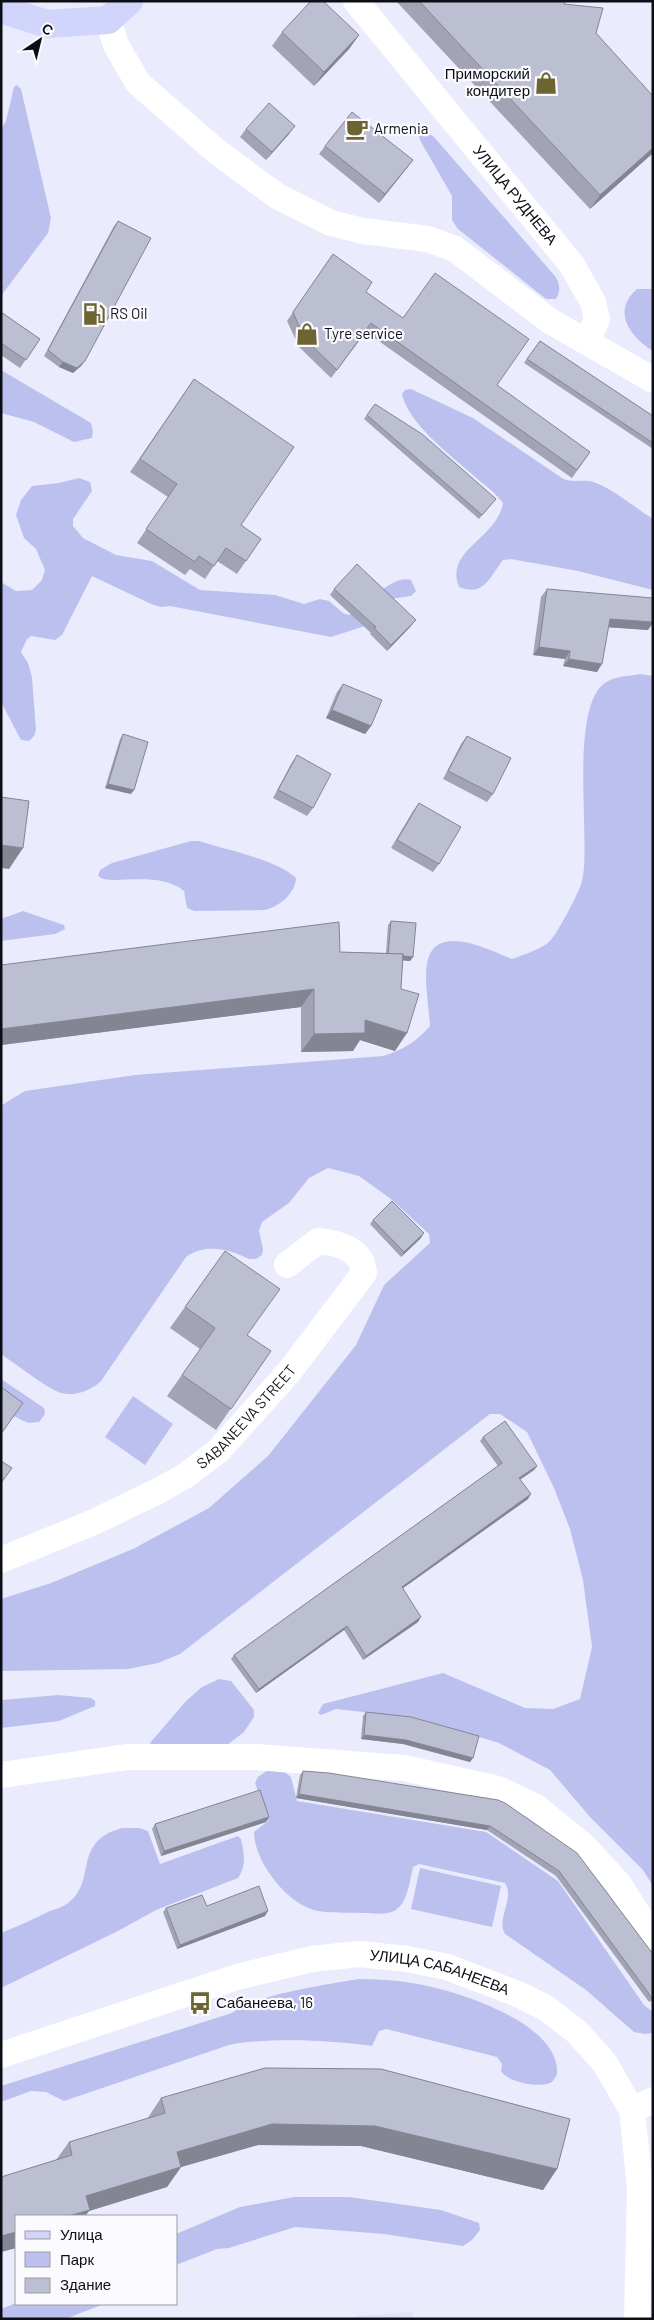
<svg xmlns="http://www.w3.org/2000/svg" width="654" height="2320" font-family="Barlow,sans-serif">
	<rect width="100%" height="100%" fill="#eaecfd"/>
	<!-- built -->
	<polygon fill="#e0e3ff" points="413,2312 413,2319 351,2319 357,2316"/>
	<!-- green -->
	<g fill="#bcc0ee">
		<polygon points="17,85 21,89 51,218 48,233 1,296 1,129 6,121 14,87"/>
		<path d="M421 131 427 132 434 137 555 276C560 284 561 290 556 299H546L458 229 452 220V196L421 142 419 137Z"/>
		<path d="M637 289H653V351C630 337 611 311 637 289Z"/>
		<polygon points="1,370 91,423 93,431 92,438 74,442 34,422 1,413"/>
		<path d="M411 389 473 418 562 478C572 484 585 478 596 483 613 489 637 509 653 519V590L578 571 511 559 503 560C489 578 484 597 459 587 444 550 497 539 503 503 497 495 489 488 481 482 458 461 408 425 402 394L405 390Z"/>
		<path d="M79 478 90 482 92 491 73 519V526L83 538 116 555 152 561 200 590 275 595 304 604 320 599 329 601 343 613 349 615C367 606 391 574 411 580L416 591 411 596 390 599 365 626 331 637 170 606 161 607 151 604 92 576 62 635 55 640 31 636 27 639 21 652 28 663 32 677 36 730 34 736 29 741 21 740 1 702V582L16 591 32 590 42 580 45 570 36 549 24 538 16 515 21 500 32 486 59 483Z"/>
		<path d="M640 674 653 676V1886L643 1870 590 1817 550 1770 499 1743 416 1718 336 1709 321 1715 318 1713 323 1704 443 1673 525 1708 553 1709 580 1699 592 1647 583 1580 570 1529 554 1488 527 1432 500 1414H490L180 1654 158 1663 128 1669 1 1671V1599L51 1583 133 1549 209 1508 268 1456 356 1345 384 1285 430 1243 429 1234 391 1199 359 1176 328 1168 309 1178 289 1203 262 1222 259 1231 263 1249 262 1255 256 1259H249C229 1249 205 1243 186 1257L101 1381C92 1390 75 1397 61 1393 51 1391 13 1362 1 1354L2 1105 25 1091 135 1075 383 1056C403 1050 416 1042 430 1026 429 1009 424 980 427 964 434 921 489 950 512 959 525 954 540 950 550 941 557 934 580 891 582 881 592 841 566 698 610 680 619 676 631 676 640 674Z"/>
		<path d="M191 841H199C224 849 278 860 296 878 295 894 280 906 265 910L194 911 187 908 184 891C157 869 110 887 98 876L100 870 112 863Z"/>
		<polygon points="23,911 64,925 65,929 55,934 1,941 1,919"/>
		<polygon points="1,1379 44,1408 45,1414 39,1422 28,1423 1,1410"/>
		<polygon points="133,1396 173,1424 145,1465 105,1437"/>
		<polygon points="219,1679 231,1681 254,1710 254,1717 244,1732 226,1746 155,1747 150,1743 186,1701 202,1687"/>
		<polygon points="58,1695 91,1698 95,1701 95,1706 59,1721 1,1728 1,1700"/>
		<path d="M268 1770 286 1773 291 1777 297 1801 486 1832 558 1881 644 2005 653 2012V2033L645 2034 634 2032 586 1990 505 1934C496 1919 515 1899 505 1883L419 1864 413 1867C410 1879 408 1901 397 1909 389 1916 373 1913 363 1913 348 1912 329 1914 314 1910 285 1902 254 1860 254 1832L268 1821 255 1783 258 1777Z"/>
		<path d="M122 1828H139L148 1831 160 1864 238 1836 241 1839C244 1853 247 1866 238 1878L156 1910 118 1931 1 1988V1933C18 1926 34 1919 50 1911 56 1909 63 1907 68 1903 98 1881 71 1842 122 1828Z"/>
		<polygon points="420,1868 501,1886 492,1927 411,1909"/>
		<path d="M359 1979C377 1979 394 1980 412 1983 452 1989 561 2022 557 2074 555 2078 554 2081 550 2083 537 2088 508 2082 501 2071L502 2064 497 2057 386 2029 379 2031 372 2046C333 2040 267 2037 229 2045L64 2101 46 2092 31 2091 1 2102V2086L232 2013C253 1995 329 1984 359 1979Z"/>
		<polygon points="294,2197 349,2197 441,2210 479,2223 480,2230 472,2240 463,2246 384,2234 295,2227 229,2248 217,2249 176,2265 176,2234 240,2207"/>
		<polygon points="16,2303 16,2304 104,2304 65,2319 1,2319 1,2309"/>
	</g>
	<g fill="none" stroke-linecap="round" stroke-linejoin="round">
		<!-- minor -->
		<g stroke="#fff" stroke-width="26">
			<path id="s1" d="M356 1 572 265 593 302 597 319 587 342"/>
			<polyline points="108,20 116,45 138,83 216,151 277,196 331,223 363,231 428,239 455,249 550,321 653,380"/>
			<path id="s2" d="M1 1560 94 1522 158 1491 185 1476 218 1451 289 1372 364 1273C362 1249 339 1243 318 1241L287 1265"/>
			<polyline points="1,1775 127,1757 256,1757 404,1768 498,1789 536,1807 584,1846 618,1883 653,1938"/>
			<path id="s3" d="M1 2055 237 1977 312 1959 359 1954 407 1959 447 1967 520 1995 546 2008 577 2032 604 2062 632 2110 640 2187 637 2319"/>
			<polyline points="632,2110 653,2100"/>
		</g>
		<!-- major -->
		<polyline stroke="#d1d4fb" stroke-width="28" points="1,9 47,24 108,20 129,1"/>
	</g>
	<!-- wall -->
	<g fill="#a2a3b5">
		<polygon points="396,1 565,1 564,4 596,33 653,153 590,209"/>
		<polygon points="282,32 359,35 349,49 314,86 272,46"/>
		<polygon points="246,129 289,134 266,160 240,137"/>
		<polygon points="325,146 413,160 379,203 319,154"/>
		<polygon points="118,221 85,361 81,366 73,373 59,367 44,356 114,226"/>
		<polygon points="333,254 366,292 590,452 572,478 366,332 331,378 299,347 287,321"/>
		<polygon points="1,312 40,339 20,368 1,355"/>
		<polygon points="540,341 653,416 653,449 524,363"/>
		<polygon points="194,379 241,525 261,539 237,574 217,561 205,579 190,569 185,575 137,543 168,497 130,472"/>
		<polygon points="375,404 496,499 479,519 364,419"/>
		<polygon points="334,589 411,626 387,651 370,634 371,633 330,595"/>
		<polygon points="547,589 648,630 608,627 597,672 563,666 565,659 533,655 541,597"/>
		<polygon points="343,684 371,726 365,734 326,718 337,692"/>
		<polygon points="123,734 131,794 105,788 120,739"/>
		<polygon points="467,736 493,794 487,802 443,779 461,744"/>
		<polygon points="297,755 313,808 307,816 273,798 291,764"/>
		<polygon points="419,803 439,864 433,872 391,848 413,811"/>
		<polygon points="391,921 413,957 410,961 403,960 395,1051 360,1040 353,1051 301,1052 301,1007 1,1045 1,965 340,952 386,953 388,925"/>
		<polygon points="373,1220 421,1238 401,1257 370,1224"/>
		<polygon points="225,1251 247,1335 271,1351 216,1430 167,1396 200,1349 170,1328"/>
		<polygon points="483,1437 537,1466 534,1470 520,1480 528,1499 403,1588 418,1622 363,1660 344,1630 256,1693 231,1659 234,1655 498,1466 480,1441"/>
		<polygon points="366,1712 473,1758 470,1762 403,1744 361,1739 363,1716"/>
		<polygon points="303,1771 498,1800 653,1954 653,2000 649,2002 556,1876 487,1830 296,1798 300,1775"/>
		<polygon points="269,1817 266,1822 161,1856 152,1829 155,1824"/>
		<polygon points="207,1906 265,1916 177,1949 163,1912 166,1908"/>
		<polygon points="265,2068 381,2069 570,2119 557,2169 543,2190 361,2146 258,2145 181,2167 167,2187 89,2211 85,2216 16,2216 16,2248 1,2252 1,2177 56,2160 69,2142 147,2119 161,2098"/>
	</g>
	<!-- shaded-wall -->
	<g fill="#848593">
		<polygon points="359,35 349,49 314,86 324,72"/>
		<polygon points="295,126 289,134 266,160 272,152"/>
		<polygon points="653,148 653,153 590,209 600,195"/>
		<polygon points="413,160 407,168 379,203 385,194"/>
		<polygon points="85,361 81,366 73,373 59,367 63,362"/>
		<polygon points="610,619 653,622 653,623 648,630 604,627"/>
		<polygon points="416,620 411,626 387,651 391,645"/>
		<polygon points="539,647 570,651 565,659 533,655"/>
		<polygon points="569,659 602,664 597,672 563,666"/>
		<polygon points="332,710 371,726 365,734 326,718"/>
		<polygon points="108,784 134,790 131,794 105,788"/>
		<polygon points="1,845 23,848 9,869 1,868"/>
		<polygon points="388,954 413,957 410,961 385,959"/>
		<polygon points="314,989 301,1007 1,1045 1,1029"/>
		<polygon points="365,1020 407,1033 395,1051 360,1040 353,1051 301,1052 314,1034"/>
		<polygon points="424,1233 421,1238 401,1257 404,1252"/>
		<polygon points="537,1466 534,1470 516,1482 519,1478"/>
		<polygon points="531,1494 528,1499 399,1591 402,1587"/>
		<polygon points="421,1617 418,1622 363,1660 366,1656"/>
		<polygon points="347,1626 344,1630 256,1693 259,1689"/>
		<polygon points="364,1735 406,1740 473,1758 470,1762 403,1744 361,1739"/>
		<polygon points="299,1794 490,1826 487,1830 296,1798"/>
		<polygon points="269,1817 266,1822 161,1856 164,1851"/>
		<polygon points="268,1911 265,1916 177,1949 180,1945"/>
		<polygon points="272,2124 375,2126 557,2169 543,2190 361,2146 258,2145 181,2167 167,2187 89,2211 85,2216 68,2216 86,2196 177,2152"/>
		<polygon points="16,2232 16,2248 1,2252 1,2236"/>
	</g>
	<!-- building -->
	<g fill="#bcbed2" stroke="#848593">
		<polygon points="311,1 323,1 359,35 324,72 282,32"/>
		<polygon points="419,1 565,1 564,4 603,8 596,33 653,96 653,148 600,195"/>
		<polygon points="269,103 295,126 272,152 246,129"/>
		<polygon points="352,112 413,160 385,194 325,146"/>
		<polygon points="118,221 151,238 85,361 77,368 63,362 48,350"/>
		<polygon points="333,254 372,282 366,292 403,318 435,273 529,339 497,385 590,452 577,470 371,323 337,370 304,338 293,312"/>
		<polygon points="1,312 40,339 26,360 1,343"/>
		<polygon points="540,341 653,416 653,443 527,359"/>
		<polygon points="194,379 294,447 241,525 261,539 246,561 226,548 214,566 199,556 195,562 146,529 177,484 140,459"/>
		<polygon points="375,404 422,434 496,499 482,515 367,415"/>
		<polygon points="357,564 416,620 391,645 374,628 376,627 334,589"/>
		<polygon points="547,589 653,598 653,622 610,619 602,664 569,659 570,651 539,647"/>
		<polygon points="343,684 382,700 371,726 332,710"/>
		<polygon points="123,734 148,742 134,790 108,784"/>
		<polygon points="467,736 511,758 493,794 448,771"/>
		<polygon points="297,755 331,774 313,808 278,790"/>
		<polygon points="1,797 29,801 23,848 1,845"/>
		<polygon points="419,803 461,827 439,864 397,840"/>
		<polygon points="391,921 416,923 413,957 403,956 403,954 388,954"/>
		<polygon points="339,922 340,952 403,954 401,989 419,994 407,1033 365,1020 365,1033 314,1034 314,989 1,1029 1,965"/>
		<polygon points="392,1201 424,1233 404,1252 373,1220"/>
		<polygon points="225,1251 280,1289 247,1335 271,1351 231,1409 182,1375 215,1328 185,1307"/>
		<polygon points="1,1387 23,1403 1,1434"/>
		<polygon points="505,1421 537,1466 519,1478 531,1494 402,1587 421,1617 366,1656 347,1626 259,1689 234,1655 502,1463 483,1437"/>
		<polygon points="1,1461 12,1468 1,1483"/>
		<polygon points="366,1712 411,1717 479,1736 473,1758 406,1740 364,1735"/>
		<polygon points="303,1771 329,1773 498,1800 505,1803 577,1853 653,1954 653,1997 652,1998 559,1871 490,1826 299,1794"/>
		<polygon points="260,1790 269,1817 164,1851 155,1824"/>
		<polygon points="259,1886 268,1911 180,1945 166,1908 202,1895 207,1906"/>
		<polygon points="265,2068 381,2069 570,2119 557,2169 375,2126 272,2124 177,2152 181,2167 86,2196 90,2210 68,2216 16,2216 16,2232 1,2236 1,2177 72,2155 69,2142 165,2113 161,2098"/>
	</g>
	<!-- icons -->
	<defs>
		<symbol id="shop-bare" viewBox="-9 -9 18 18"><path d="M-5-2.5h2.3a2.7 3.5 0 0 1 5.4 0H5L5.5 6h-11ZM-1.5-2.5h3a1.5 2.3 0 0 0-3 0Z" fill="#6c6531" stroke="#fafaff" stroke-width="2.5" paint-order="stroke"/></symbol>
		<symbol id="cafe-bare" viewBox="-9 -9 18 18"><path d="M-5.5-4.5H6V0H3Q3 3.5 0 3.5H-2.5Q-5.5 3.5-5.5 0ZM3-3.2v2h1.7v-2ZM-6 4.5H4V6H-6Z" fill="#6c6531" stroke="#fafaff" stroke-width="2.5" paint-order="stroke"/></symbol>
		<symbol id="fuel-bare" viewBox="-9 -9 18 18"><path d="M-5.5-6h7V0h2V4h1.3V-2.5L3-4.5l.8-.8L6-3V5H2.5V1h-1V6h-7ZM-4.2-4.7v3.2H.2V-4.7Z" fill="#6c6531" stroke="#fafaff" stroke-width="2.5" paint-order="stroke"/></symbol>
		<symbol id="bus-bare" viewBox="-9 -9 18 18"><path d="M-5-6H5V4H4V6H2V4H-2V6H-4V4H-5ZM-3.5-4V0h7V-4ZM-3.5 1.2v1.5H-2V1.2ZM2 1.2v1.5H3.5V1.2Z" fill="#6c6531" stroke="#fafaff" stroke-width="2.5" paint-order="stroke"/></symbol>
	</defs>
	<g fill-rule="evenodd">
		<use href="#shop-bare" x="530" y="67" width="32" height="32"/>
		<use href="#cafe-bare" x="341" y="113" width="32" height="32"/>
		<use href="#fuel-bare" x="78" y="298" width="32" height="32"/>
		<use href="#shop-bare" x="291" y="318" width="32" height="32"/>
		<use href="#bus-bare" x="184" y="1987" width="32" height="32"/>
	</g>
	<g text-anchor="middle" stroke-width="4.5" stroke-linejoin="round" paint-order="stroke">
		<!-- poi labels -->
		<g font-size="15" fill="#0d0e15" stroke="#fafaff" text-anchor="start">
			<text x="530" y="79" text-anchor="end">Приморский<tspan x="530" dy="17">кондитер</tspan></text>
			<text x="374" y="134">Armenia</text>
			<text x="110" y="319">RS Oil</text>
			<text x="324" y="339">Tyre service</text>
			<text x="216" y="2008">Сабанеева, 16</text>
		</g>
		<!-- street labels -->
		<g font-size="15" fill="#0d0e15" stroke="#fafaff">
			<text dy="5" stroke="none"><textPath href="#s1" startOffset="251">УЛИЦА РУДНЕВА</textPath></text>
			<text dy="5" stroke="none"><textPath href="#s2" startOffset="288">SABANEEVA STREET</textPath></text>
			<text dy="5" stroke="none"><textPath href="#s3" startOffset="456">УЛИЦА САБАНЕЕВА</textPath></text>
		</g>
	</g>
	<!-- border -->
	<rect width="654" height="2320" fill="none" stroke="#0d0e15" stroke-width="5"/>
	<!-- legend -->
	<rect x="15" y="2215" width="162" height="90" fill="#fafaff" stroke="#9b9ca1"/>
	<rect x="25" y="2231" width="25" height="8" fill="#d1d4fb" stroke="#9b9ca1"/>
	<text x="60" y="2240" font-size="15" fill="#0d0e15">Улица</text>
	<rect x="25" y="2252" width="25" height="15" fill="#bcc0ee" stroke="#9b9ca1"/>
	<text x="60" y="2265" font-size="15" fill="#0d0e15">Парк</text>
	<rect x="25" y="2278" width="25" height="15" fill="#bcbed2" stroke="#9b9ca1"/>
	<text x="60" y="2290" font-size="15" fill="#0d0e15">Здание</text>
	<!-- north arrow -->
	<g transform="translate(40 40) rotate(35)" stroke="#fafaff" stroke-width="4" paint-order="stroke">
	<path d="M0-4L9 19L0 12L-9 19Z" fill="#0d0e15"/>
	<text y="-8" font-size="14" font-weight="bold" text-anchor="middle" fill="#0d0e15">С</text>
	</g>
</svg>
